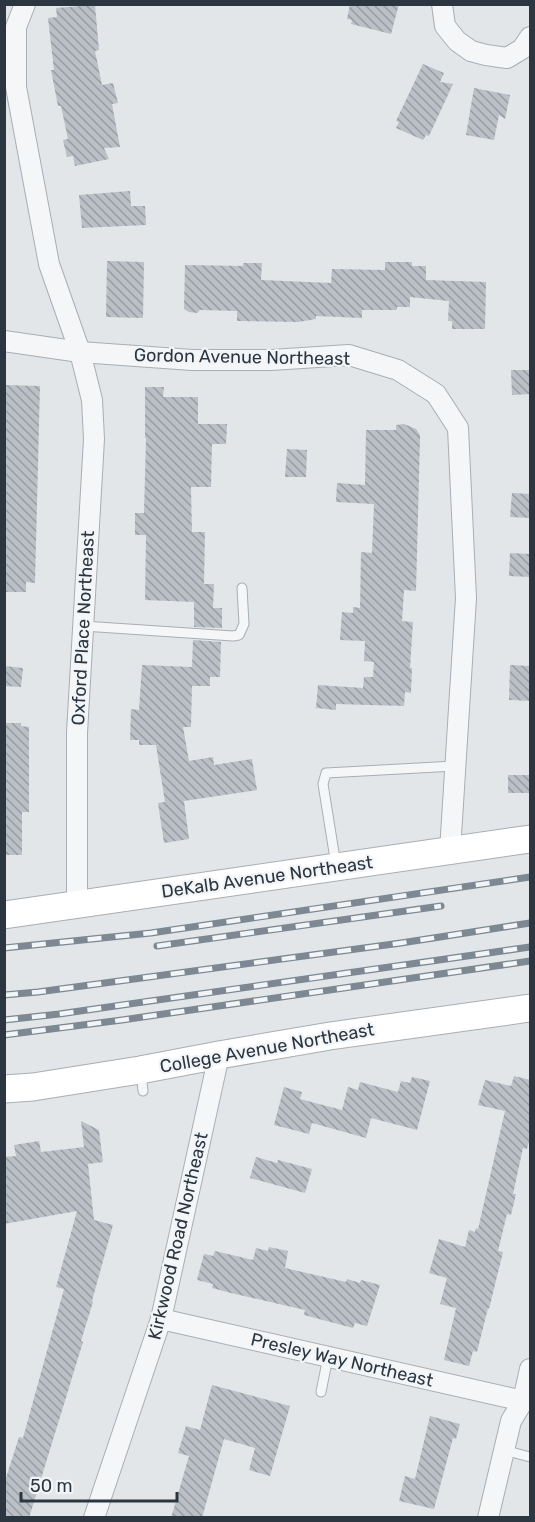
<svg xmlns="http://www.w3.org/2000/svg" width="535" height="1522" font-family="Rubik,sans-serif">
	<defs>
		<pattern id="building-back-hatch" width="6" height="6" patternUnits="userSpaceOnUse" patternTransform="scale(1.5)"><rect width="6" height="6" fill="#bac0c6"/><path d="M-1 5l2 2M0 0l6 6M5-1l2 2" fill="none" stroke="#979da2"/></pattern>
	</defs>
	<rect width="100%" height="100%" fill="#e2e6e9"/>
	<!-- building -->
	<g fill="url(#building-back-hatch)">
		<polygon points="350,4 399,4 391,34 351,24 352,20 347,19"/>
		<polygon points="95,5 99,50 95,51 102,85 113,83 118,103 112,104 120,147 104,148 109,159 75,166 73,156 67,157 63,140 68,139 61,106 58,106 51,70 54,70 48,18 57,17 56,8"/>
		<polygon points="423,64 444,73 440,82 453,84 429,136 426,135 423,140 396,128 399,122 396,121"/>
		<polygon points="474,88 510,95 505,119 499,115 494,140 466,135"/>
		<polygon points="130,191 131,206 145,206 146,225 82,228 79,195"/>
		<polygon points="107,261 144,262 143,318 106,317"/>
		<polygon points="385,262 412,262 412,266 426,266 426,280 486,282 485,329 452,329 452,321 448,321 449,301 410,297 410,307 397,307 397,310 362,310 362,318 316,316 316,319 298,322 237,321 237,311 200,310 197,313 189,312 184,309 185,265 243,266 243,263 262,263 261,280 331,283 332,269 385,270"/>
		<polygon points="511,370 531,370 531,394 512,395"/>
		<polygon points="4,385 40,386 35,583 26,582 26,592 4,592"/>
		<polygon points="145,387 164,387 163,397 198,397 198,424 227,424 226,444 212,444 211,487 191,487 192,532 205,532 204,584 214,584 213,608 222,608 222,628 194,627 194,602 145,600 146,535 135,535 135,513 144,513 146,438 145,438"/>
		<polygon points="404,424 416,429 420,435 420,439 416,591 404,590 402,621 413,622 410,668 412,668 411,693 405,692 404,706 336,704 336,710 316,708 318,685 363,688 364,677 373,677 374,662 364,661 365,641 340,640 342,612 353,613 353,607 360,608 361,552 372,553 374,504 336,502 337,483 365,485 366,430 396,430 396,425"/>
		<polygon points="287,449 307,450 306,477 285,477"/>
		<polygon points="512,493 531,494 531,518 510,517"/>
		<polygon points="510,553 531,554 531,577 509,576"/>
		<polygon points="193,640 221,642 220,677 210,677 210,686 192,686 191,727 183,727 189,761 213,757 214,765 252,759 257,790 184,801 189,839 164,843 158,803 165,802 156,745 139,745 139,740 130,740 131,709 139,710 142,665 192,667"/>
		<polygon points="510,665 531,666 531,701 509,700"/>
		<polygon points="4,666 23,668 21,687 4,686"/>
		<polygon points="4,723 21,723 21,726 29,727 29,812 22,812 22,855 4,855"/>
		<rect x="508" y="775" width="23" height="18"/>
		<polygon points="514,1076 531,1080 531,1135 527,1149 523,1148 513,1194 516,1194 511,1215 507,1214 498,1251 503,1252 489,1309 488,1308 477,1352 473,1351 469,1366 444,1360 456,1308 440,1304 447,1278 429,1273 439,1239 465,1247 469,1230 475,1232 476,1228 478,1229 505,1111 478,1105 485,1080 511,1086"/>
		<polygon points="412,1077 430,1081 417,1130 371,1118 366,1138 312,1123 309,1134 274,1125 284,1087 302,1092 300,1099 342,1110 348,1087 358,1090 360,1082 398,1092 401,1081 410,1083"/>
		<polygon points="81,1121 99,1130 103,1162 88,1164 94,1220 113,1225 92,1301 93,1302 81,1341 83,1342 29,1518 4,1518 4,1484 19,1437 23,1438 64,1289 56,1287 77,1211 4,1224 4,1157 16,1156 14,1145 39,1141 41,1152 84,1147"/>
		<polygon points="256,1157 277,1163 278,1160 312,1169 305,1193 250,1178"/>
		<polygon points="269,1247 288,1251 285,1268 346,1282 347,1279 360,1283 361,1280 380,1285 367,1326 355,1323 353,1328 304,1315 305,1310 231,1293 212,1288 213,1284 197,1280 204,1254 213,1256 215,1251 253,1260 256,1248 268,1251"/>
		<polygon points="212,1385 290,1406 270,1476 249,1470 255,1448 224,1439 202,1518 171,1518 189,1456 178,1453 186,1426 200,1430"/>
		<polygon points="430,1416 460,1424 456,1439 453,1438 434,1509 399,1501 405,1476 415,1479"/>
	</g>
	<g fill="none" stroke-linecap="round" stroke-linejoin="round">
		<defs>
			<g id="lane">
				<polyline points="83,626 233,636 239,635 244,624 242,588"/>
				<polyline points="336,865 323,784 326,773 455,766"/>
				<polyline points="141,1073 143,1091"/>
				<polyline points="321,1392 328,1357"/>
				<polyline points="504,1450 530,1457"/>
			</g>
			<g id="street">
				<polyline points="25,4 16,27 16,87 49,264 80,352 92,400 94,439 77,733 77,905"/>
				<polyline points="442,4 445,26 457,41 471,51 486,55 507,58 522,49 530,37"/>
				<polyline points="4,341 80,352 192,360 271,360 349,355 398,370 436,394 458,428 466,598 450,851"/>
				<polyline points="161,1319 523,1401"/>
				<polyline points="94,1518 161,1319 219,1055"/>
				<polyline points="488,1518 511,1421 523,1401 530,1369"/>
			</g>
			<g id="secondary">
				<polyline points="4,915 530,839"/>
				<polyline points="4,1089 33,1087 140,1070 219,1055 330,1036 530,1008"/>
			</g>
		</defs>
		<!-- lane casing -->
		<use href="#lane" stroke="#a8aeb3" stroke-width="11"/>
		<!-- street casing -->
		<use href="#street" stroke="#a8aeb3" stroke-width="22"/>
		<!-- secondary casing -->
		<use href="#secondary" stroke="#a8aeb3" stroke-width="29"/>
		<!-- lane -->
		<use href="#lane" stroke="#f5f6f8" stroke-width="9"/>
		<!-- street -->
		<use href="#street" stroke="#f5f6f8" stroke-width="20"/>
		<!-- secondary -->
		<use href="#secondary" stroke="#fff" stroke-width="27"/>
		<defs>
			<g id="rail">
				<polyline points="157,946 441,906"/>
				<polyline points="4,948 151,933 530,877"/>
				<polyline points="4,995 38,992 401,943 530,923"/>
				<polyline points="4,1020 59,1014 530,947"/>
				<polyline points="4,1035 122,1020 530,961"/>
			</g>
		</defs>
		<!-- rail casing -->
		<use href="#rail" stroke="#7d8892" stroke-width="7"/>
		<!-- rail -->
		<use href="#rail" stroke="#f2f5f7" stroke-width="4.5" stroke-dasharray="14" stroke-linecap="butt"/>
	</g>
	<g text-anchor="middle" stroke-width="4.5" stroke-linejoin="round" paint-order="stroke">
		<!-- street labels -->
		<g font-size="18" fill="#2c3640" stroke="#f2f5f7">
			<text transform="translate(242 357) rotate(1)" y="6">Gordon Avenue Northeast</text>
			<text transform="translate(83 628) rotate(-87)" y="6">Oxford Place Northeast</text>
			<text transform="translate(267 877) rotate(-8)" y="6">DeKalb Avenue Northeast</text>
			<text transform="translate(267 1048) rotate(-10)" y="6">College Avenue Northeast</text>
			<text transform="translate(178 1236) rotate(-77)" y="6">Kirkwood Road Northeast</text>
			<text transform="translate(342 1360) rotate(13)" y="6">Presley Way Northeast</text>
		</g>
	</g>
	<!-- border -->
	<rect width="535" height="1522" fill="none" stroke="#2c3640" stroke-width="12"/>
	<!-- scale -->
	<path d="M21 1492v9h156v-9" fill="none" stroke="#2c3640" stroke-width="3"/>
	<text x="30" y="1492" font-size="18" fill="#2c3640" stroke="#f2f5f7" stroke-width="4.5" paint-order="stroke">50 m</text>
</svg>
